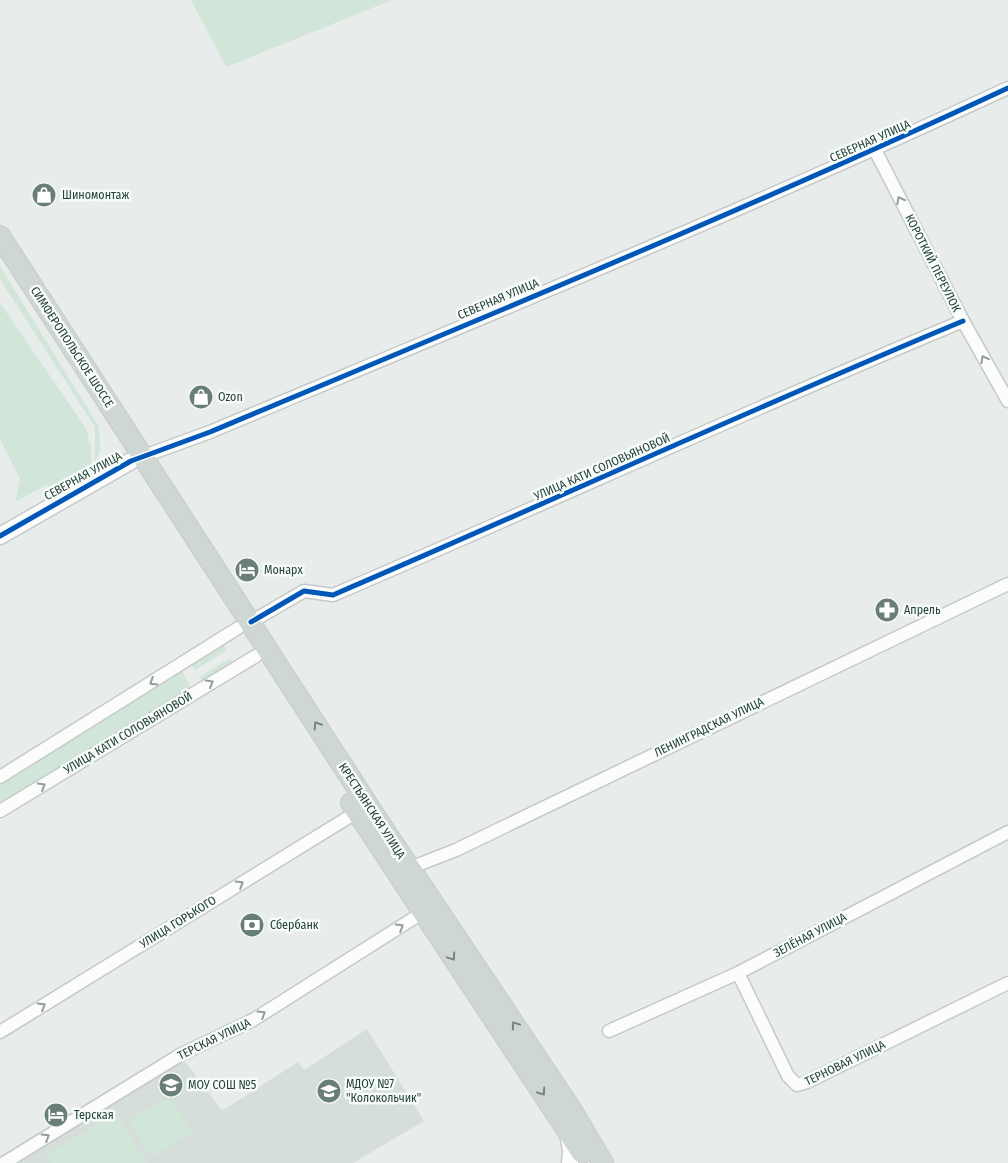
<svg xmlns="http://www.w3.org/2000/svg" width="1008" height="1163" font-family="'Fira Sans Condensed',sans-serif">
	<rect width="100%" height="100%" fill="#e8edeb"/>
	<!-- built -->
	<polygon fill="#d6dedb" points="367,1029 424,1121 353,1163 12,1163 183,1059 222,1111 298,1062 304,1070"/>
	<!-- green -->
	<g fill="#d1e6d8">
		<polygon points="191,0 392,0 226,67"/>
		<polygon points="0,266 99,427 100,451 95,462 95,427 0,279"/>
		<polygon points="0,303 87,430 89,444 91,444 91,465 49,491 48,484 15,502 20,479 0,439"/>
		<polygon points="223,644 227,650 195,670 191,664"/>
		<polygon points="230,658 234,665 204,683 200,677"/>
		<polygon points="181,669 192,689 0,807 0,781"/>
		<polygon points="169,1097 193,1132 151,1157 129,1120"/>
		<polygon points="116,1113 147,1163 51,1163 46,1155"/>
	</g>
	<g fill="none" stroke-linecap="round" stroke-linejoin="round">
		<defs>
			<g id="minor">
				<polyline points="875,150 963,321 1008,401"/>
				<path d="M136 459 210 432C477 320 746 210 1008 88"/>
				<path d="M251 622 304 591 333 595C543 505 751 409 963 321"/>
				<polyline points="0,777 238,628"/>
				<polyline points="0,811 256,656"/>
				<polyline points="410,868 456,850 1008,584"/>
				<polyline points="738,973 788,1076 797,1085 807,1082 1008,983"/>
				<polyline points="609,1031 738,973 1008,832"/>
				<polyline points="0,1032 357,812"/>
				<polyline points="4,1163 180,1055 253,1020 422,913"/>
			</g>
			<g id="tertiary">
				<polyline points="0,536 131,461"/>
				<polyline points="568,1133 571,1151 570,1163"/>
			</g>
			<g id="primary">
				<polyline points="0,236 379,822 571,1109 603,1163"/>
				<polyline points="351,803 582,1153"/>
			</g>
		</defs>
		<!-- minor casing -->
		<use href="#minor" stroke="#c5cac8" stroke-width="15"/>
		<!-- tertiary casing -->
		<use href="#tertiary" stroke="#c5cac8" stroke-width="19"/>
		<!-- primary casing -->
		<use href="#primary" stroke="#c3ccc9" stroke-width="22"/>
		<!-- minor -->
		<use href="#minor" stroke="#fcfcfc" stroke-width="12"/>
		<!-- tertiary -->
		<use href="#tertiary" stroke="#fcfcfc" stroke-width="16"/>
		<!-- primary -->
		<use href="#primary" stroke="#cfd7d5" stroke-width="20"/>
		<defs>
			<g id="cycleway">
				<path d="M0 536 131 461 210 432C477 320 746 210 1008 88"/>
				<path d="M251 622 304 591 333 595C543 505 751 409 963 321"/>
			</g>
		</defs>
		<!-- cycleway casing -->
		<use href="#cycleway" stroke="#f7fbf9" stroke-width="8"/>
		<!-- cycleway -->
		<use href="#cycleway" stroke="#0057b8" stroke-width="5"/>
	</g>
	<!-- one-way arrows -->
	<defs><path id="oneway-chevron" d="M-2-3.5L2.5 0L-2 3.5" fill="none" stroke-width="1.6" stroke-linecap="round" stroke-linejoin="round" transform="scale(1.25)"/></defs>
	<g stroke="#909f9b">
		<use href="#oneway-chevron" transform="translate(900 200) rotate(-117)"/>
		<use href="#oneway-chevron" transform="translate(984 359) rotate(-119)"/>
		<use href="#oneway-chevron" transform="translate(153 682) rotate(148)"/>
		<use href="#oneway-chevron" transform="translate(210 683) rotate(-30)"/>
		<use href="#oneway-chevron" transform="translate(42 786) rotate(-31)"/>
		<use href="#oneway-chevron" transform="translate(240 884) rotate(-32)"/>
		<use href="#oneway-chevron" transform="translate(400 927) rotate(-32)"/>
		<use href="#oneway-chevron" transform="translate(42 1006) rotate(-32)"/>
		<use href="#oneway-chevron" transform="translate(262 1014) rotate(-32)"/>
		<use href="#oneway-chevron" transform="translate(46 1137) rotate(-32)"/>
	</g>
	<g stroke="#718580">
		<use href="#oneway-chevron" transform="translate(317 725) rotate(-123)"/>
		<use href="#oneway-chevron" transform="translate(452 957) rotate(56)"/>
		<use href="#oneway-chevron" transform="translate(515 1025) rotate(-124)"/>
		<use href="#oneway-chevron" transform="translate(542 1092) rotate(56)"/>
	</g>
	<!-- icons -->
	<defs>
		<symbol id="shop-disc" viewBox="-11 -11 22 22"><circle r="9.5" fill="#697e78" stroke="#f7fbf9"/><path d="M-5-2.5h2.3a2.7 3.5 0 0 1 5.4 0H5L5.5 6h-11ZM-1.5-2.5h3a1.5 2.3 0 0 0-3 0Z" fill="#fff"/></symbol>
		<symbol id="hotel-disc" viewBox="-11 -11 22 22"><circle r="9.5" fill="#697e78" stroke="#f7fbf9"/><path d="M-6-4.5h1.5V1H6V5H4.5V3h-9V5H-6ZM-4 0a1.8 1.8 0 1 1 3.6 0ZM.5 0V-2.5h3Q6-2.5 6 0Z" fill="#fff"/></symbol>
		<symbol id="pharmacy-disc" viewBox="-11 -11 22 22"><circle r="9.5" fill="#697e78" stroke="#f7fbf9"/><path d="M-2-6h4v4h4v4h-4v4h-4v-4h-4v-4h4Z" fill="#fff"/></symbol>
		<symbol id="bank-disc" viewBox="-11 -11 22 22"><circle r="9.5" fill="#697e78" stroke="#f7fbf9"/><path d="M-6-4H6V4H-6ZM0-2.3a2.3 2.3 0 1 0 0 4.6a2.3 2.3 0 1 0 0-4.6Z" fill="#fff"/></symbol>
		<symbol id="school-disc" viewBox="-11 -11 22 22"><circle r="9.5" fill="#697e78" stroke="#f7fbf9"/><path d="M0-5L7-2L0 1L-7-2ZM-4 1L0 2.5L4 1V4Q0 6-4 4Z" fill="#fff"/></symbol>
	</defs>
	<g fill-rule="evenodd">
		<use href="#shop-disc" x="30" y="181" width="28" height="28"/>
		<use href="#shop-disc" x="187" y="383" width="28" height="28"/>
		<use href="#hotel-disc" x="233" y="556" width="28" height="28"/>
		<use href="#pharmacy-disc" x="873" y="596" width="28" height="28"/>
		<use href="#bank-disc" x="238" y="911" width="28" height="28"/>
		<use href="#school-disc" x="157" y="1071" width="28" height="28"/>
		<use href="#school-disc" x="315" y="1077" width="28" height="28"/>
		<use href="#hotel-disc" x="42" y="1101" width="28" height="28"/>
	</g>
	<g text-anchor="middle" stroke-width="5" stroke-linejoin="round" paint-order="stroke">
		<!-- street labels -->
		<g font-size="12" fill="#24423a" stroke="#f7fbf9">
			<text transform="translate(870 141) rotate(-24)" y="4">СЕВЕРНАЯ УЛИЦА</text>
			<text transform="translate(933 263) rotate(63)" y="4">КОРОТКИЙ ПЕРЕУЛОК</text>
			<text transform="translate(498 299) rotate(-23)" y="4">СЕВЕРНАЯ УЛИЦА</text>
			<text transform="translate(72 347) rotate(57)" y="4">СИМФЕРОПОЛЬСКОЕ ШОССЕ</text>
			<text transform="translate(602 467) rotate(-24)" y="4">УЛИЦА КАТИ СОЛОВЬЯНОВОЙ</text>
			<text transform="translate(83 476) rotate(-29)" y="4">СЕВЕРНАЯ УЛИЦА</text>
			<text transform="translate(709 727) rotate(-26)" y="4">ЛЕНИНГРАДСКАЯ УЛИЦА</text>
			<text transform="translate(128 733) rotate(-31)" y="4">УЛИЦА КАТИ СОЛОВЬЯНОВОЙ</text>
			<text transform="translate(372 811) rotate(57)" y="4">КРЕСТЬЯНСКАЯ УЛИЦА</text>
			<text transform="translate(178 922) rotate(-32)" y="4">УЛИЦА ГОРЬКОГО</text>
			<text transform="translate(810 935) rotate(-28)" y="4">ЗЕЛЁНАЯ УЛИЦА</text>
			<text transform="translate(214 1039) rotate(-26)" y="4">ТЕРСКАЯ УЛИЦА</text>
			<text transform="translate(845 1063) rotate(-26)" y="4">ТЕРНОВАЯ УЛИЦА</text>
		</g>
		<!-- poi labels -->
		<g font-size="12" fill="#24423a" stroke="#f7fbf9" text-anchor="start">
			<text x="62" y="199">Шиномонтаж</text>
			<text x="218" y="401">Ozon</text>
			<text x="264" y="574">Монарх</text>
			<text x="904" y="614">Апрель</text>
			<text x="270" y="929">Сбербанк</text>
			<text x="346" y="1088">МДОУ №7<tspan x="346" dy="14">"Колокольчик"</tspan></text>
			<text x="188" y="1089">МОУ СОШ №5</text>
			<text x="74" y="1119">Терская</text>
		</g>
	</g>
</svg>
